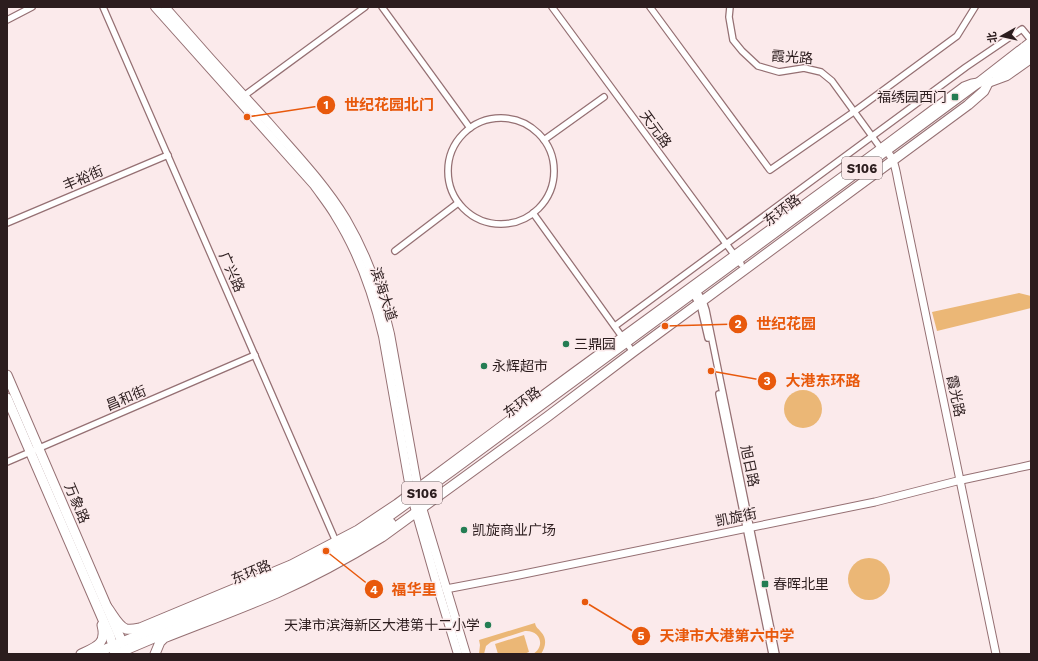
<svg xmlns="http://www.w3.org/2000/svg" width="1038" height="661" font-family="'Work Sans','Noto Sans SC',sans-serif">
	<rect width="100%" height="100%" fill="#fbeaeb"/>
	<!-- green -->
	<g fill="#ebb776">
		<polygon points="1019,293 1031,296 1031,308 937,331 932,312"/>
		<circle cx="803" cy="409" r="19"/>
		<circle cx="869" cy="579" r="21"/>
		<path d="M535 623C536 628 538 628 541 632 547 638 546 647 541 654H533C546 646 540 630 525 631L491 642 486 646 484 654H479L480 645 479 640Z"/>
		<polygon points="524,635 529,652 524,654 498,654 495,644"/>
	</g>
	<g fill="none" stroke-linecap="round" stroke-linejoin="round">
		<defs>
			<g id="minor">
				<polyline points="103,7 337,544"/>
				<polyline points="382,7 470,128"/>
				<polyline points="552,7 741,264"/>
				<polyline points="650,7 770,170 855,111 957,36 975,7"/>
				<polyline points="730,7 729,17 733,40 742,51 758,66 779,72 804,68 821,72 832,81 882,150"/>
				<polyline points="7,20 32,7"/>
				<polyline points="241,98 365,7"/>
				<circle cx="501" cy="171" r="53"/>
				<polyline points="544,140 604,97"/>
				<polyline points="533,213 633,352"/>
				<polyline points="7,223 168,155"/>
				<polyline points="395,251 458,203"/>
				<polyline points="695,288 703,301 706,310 776,654"/>
				<polyline points="692,292 701,308 708,338"/>
				<polyline points="615,326 966,67 1022,29 1031,40"/>
				<polyline points="719,394 772,654"/>
				<polyline points="7,462 255,355"/>
			</g>
			<g id="tertiary">
				<path d="M883 149C894 154 896 171 898 181L996 654"/>
				<polyline points="446,589 519,575 875,502 957,481 1031,465"/>
			</g>
			<g id="secondary">
				<path d="M155 7 314 185C321 195 329 205 335 215 359 253 373 293 383 336L411 494 439 592 458 654"/>
				<path d="M165 7C199 46 233 84 268 122 295 153 324 183 346 219 367 255 381 294 390 334L420 501 466 654"/>
				<polyline points="988,83 1007,76 1031,59"/>
			</g>
			<g id="primary">
				<polyline points="7,375 122,642"/>
				<polyline points="7,398 110,636 113,646 94,654"/>
				<path d="M107 607C112 613 118 626 126 629 131 630 135 629 140 628L291 565 358 530 397 504 571 375 881 149 964 87 972 84 978 83"/>
				<path d="M81 654C96 647 107 644 102 625"/>
				<path d="M155 654 160 642 164 638C202 623 240 609 277 593 313 577 348 558 382 537L547 417 633 352 968 105 984 91 988 83"/>
			</g>
			<g id="trunk">
				<polyline points="997,76 1031,50"/>
				<polyline points="115,654 113,646 306,565 350,541 374,527 453,470 978,83 1031,42"/>
				<polyline points="116,654 248,598 309,571 350,550 391,523"/>
			</g>
		</defs>
		<!-- minor casing -->
		<use href="#minor" stroke="#957073" stroke-width="8"/>
		<!-- tertiary casing -->
		<use href="#tertiary" stroke="#957073" stroke-width="9"/>
		<!-- secondary casing -->
		<use href="#secondary" stroke="#957073" stroke-width="10"/>
		<!-- primary casing -->
		<use href="#primary" stroke="#957073" stroke-width="11"/>
		<!-- trunk casing -->
		<use href="#trunk" stroke="#957073" stroke-width="11"/>
		<!-- minor -->
		<use href="#minor" stroke="#fff" stroke-width="5.5"/>
		<!-- tertiary -->
		<use href="#tertiary" stroke="#fff" stroke-width="7"/>
		<!-- secondary -->
		<use href="#secondary" stroke="#fff" stroke-width="8"/>
		<!-- primary -->
		<use href="#primary" stroke="#fff" stroke-width="9"/>
		<!-- trunk -->
		<use href="#trunk" stroke="#fff" stroke-width="9"/>
	</g>
	<!-- markers -->
	<g fill="#247d53" stroke="#fbeaeb" stroke-width="1.5">
		<rect x="951" y="93" width="8" height="8" rx="2"/>
		<circle cx="566" cy="344" r="4"/>
		<circle cx="484" cy="366" r="4"/>
		<circle cx="464" cy="530" r="4"/>
		<rect x="761" y="580" width="8" height="8" rx="2"/>
		<circle cx="488" cy="625" r="4"/>
	</g>
	<g text-anchor="middle" stroke-width="3" stroke-linejoin="round" paint-order="stroke">
		<!-- shield labels -->
		<g fill="#fbeaeb" stroke="#6a5a5c" stroke-width="1">
			<rect x="842" y="157" width="40" height="22" rx="3"/>
			<rect x="402" y="482" width="40" height="22" rx="3"/>
		</g>
		<g font-size="13" font-weight="bold" fill="#2c1d1e">
			<text x="862" y="173">S106</text>
			<text x="422" y="498">S106</text>
		</g>
		<!-- street labels -->
		<g font-size="14" fill="#2c1d1e" stroke="#fbeaeb">
			<text transform="translate(792 57) rotate(4)" y="5">霞光路</text>
			<text transform="translate(656 129) rotate(54)" y="5">天元路</text>
			<text transform="translate(83 178) rotate(-23)" y="5">丰裕街</text>
			<text transform="translate(782 210) rotate(-37)" y="5">东环路</text>
			<text transform="translate(232 272) rotate(66)" y="5">广兴路</text>
			<text transform="translate(384 294) rotate(72)" y="5">滨海大道</text>
			<text transform="translate(956 396) rotate(78)" y="5">霞光路</text>
			<text transform="translate(126 398) rotate(-23)" y="5">昌和街</text>
			<text transform="translate(522 402) rotate(-36)" y="5">东环路</text>
			<text transform="translate(750 466) rotate(78)" y="5">旭日路</text>
			<text transform="translate(77 503) rotate(67)" y="5">万象路</text>
			<text transform="translate(736 517) rotate(-12)" y="5">凯旋街</text>
			<text transform="translate(251 572) rotate(-22)" y="5">东环路</text>
		</g>
		<!-- poi labels -->
		<g font-size="14" fill="#2c1d1e" stroke="#fbeaeb" text-anchor="start">
			<text x="947" y="102" text-anchor="end">福绣园西门</text>
			<text x="574" y="349">三鼎园</text>
			<text x="492" y="371">永辉超市</text>
			<text x="472" y="535">凯旋商业广场</text>
			<text x="773" y="589">春晖北里</text>
			<text x="480" y="630" text-anchor="end">天津市滨海新区大港第十二小学</text>
		</g>
	</g>
	<!-- callouts -->
	<path fill="none" stroke="#e8590c" stroke-width="1.5" d="M247 117L326 105M665 326L738 324M711 371L767 381M326 551L374 589M585 602L641 636"/>
	<g fill="#e8590c" stroke="#fbeaeb" stroke-width="1.5">
		<circle cx="247" cy="117" r="4"/>
		<circle cx="665" cy="326" r="4"/>
		<circle cx="711" cy="371" r="4"/>
		<circle cx="326" cy="551" r="4"/>
		<circle cx="585" cy="602" r="4"/>
		<circle cx="326" cy="105" r="10"/>
		<circle cx="738" cy="324" r="10"/>
		<circle cx="767" cy="381" r="10"/>
		<circle cx="374" cy="589" r="10"/>
		<circle cx="641" cy="636" r="10"/>
	</g>
	<g font-size="12" text-anchor="middle" font-weight="bold" fill="#fff">
		<text x="326" y="109">1</text>
		<text x="738" y="328">2</text>
		<text x="767" y="385">3</text>
		<text x="374" y="594">4</text>
		<text x="641" y="640">5</text>
	</g>
	<g font-size="15" text-anchor="middle" font-weight="bold" fill="#e8590c" stroke="#fbeaeb" stroke-width="3" stroke-linejoin="round" paint-order="stroke">
		<text x="389" y="110">世纪花园北门</text>
		<text x="786" y="329">世纪花园</text>
		<text x="823" y="386">大港东环路</text>
		<text x="414" y="595">福华里</text>
		<text x="727" y="641">天津市大港第六中学</text>
	</g>
	<!-- border -->
	<rect width="1038" height="661" fill="none" stroke="#2c1d1e" stroke-width="16"/>
	<!-- north arrow -->
	<g transform="translate(1002 36) rotate(262)" stroke="#fbeaeb" stroke-width="3" paint-order="stroke">
	<path d="M0-3L7 15L0 10L-7 15Z" fill="#2c1d1e"/>
	<text y="-6" font-size="11" font-weight="bold" text-anchor="middle" fill="#2c1d1e">北</text>
	</g>
</svg>
